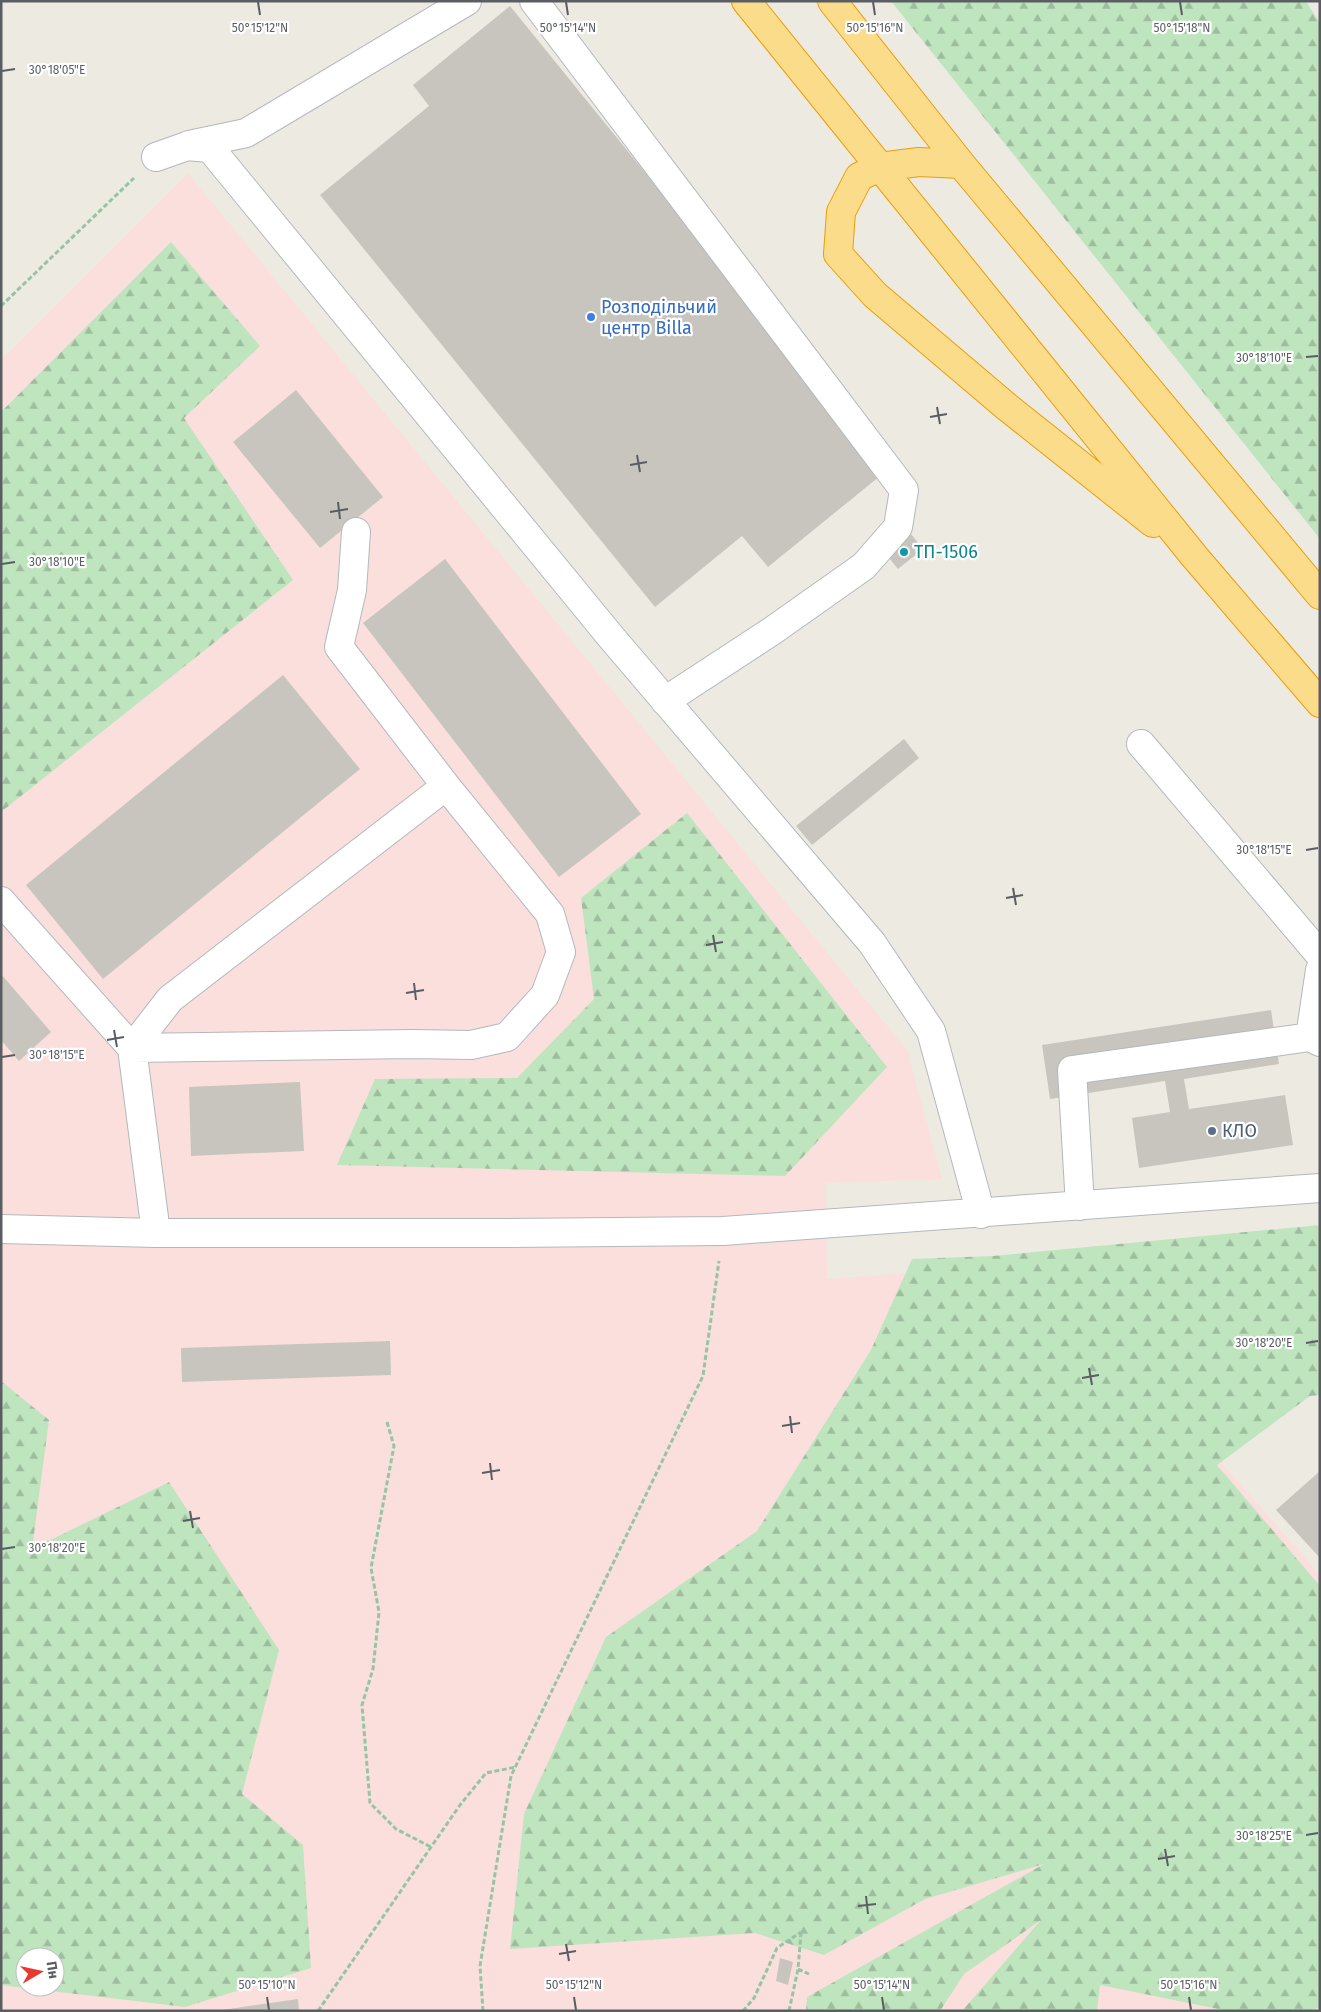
<svg xmlns="http://www.w3.org/2000/svg" width="1321" height="2012" font-family="'Fira Sans',sans-serif">
<style>
.medical{fill:#fadfdd;fill-rule:evenodd}
.forest{fill:url(#forest-firs);fill-rule:evenodd}
.building{fill:#c8c5bf}
.lines{fill:none;stroke-linecap:round;stroke-linejoin:round}
.minor-casing{stroke:#b4b8bc;stroke-width:30}
.highway-casing{stroke:#eb9e03;stroke-width:30}
.path{stroke:#97c5a3;stroke-width:3;stroke-dasharray:5 2.5;stroke-linecap:butt}
.minor{stroke:#fff;stroke-width:28}
.highway{stroke:#fbdc8a;stroke-width:28}
.ticks{fill:none;stroke:#5a5e62;stroke-width:2}
.shop-dot{fill:#3f7fe0;stroke:#fff;stroke-width:2}
.culture-dot{fill:#0f9aa8;stroke:#fff;stroke-width:2}
.service-dot{fill:#5c6f8a;stroke:#fff;stroke-width:2}
.labels{text-anchor:middle;dominant-baseline:central;stroke-width:4.5;stroke-linejoin:round;paint-order:stroke}
.shop-label{font-size:18px;fill:#366cbe;stroke:#fff;text-anchor:start}
.culture-label{font-size:18px;fill:#0d838f;stroke:#fff;text-anchor:start}
.service-label{font-size:18px;fill:#4e5e75;stroke:#fff;text-anchor:start}
.ticks-label{font-size:12px;text-anchor:middle;fill:#5a5e62;stroke:#fff;stroke-width:4.5;stroke-linejoin:round;paint-order:stroke}
</style>
<defs>
<pattern id="forest-firs" width="22" height="20" patternUnits="userSpaceOnUse" patternTransform="scale(1.25)"><rect width="22" height="20" fill="#bfe5be"/><path d="M5 1l3.5 6h-7zM16 11l3.5 6h-7z" fill="#9ebd9e"/></pattern>
</defs>
<rect width="100%" height="100%" fill="#edeae2"/>
<!-- medical -->
<path class="medical" d="M188 173 907 1050 942 1179 826 1183 827 1279 959 1269 1184 1420 1320 1575V2011H1V360ZM25 1957H55V1987H25Z"/>
<!-- forest -->
<path class="forest" d="M891 1H1305L1307 3 1320 23V539Z
M171 242 260 346 184 418 293 580 1 812V412Z
M687 813 887 1067 785 1176 337 1165 375 1079 517 1078 594 999 581 898Z
M1320 1225V1395L1310 1396 1217 1465 1320 1586V2007L1309 2011H1228L1100 1985 1097 2011H962L1041 1920 964 1974 940 2011H806L807 1997 1044 1864 925 1899 824 1955 755 1933 510 1949 524 1814 606 1637 757 1531 871 1350 912 1259 993 1256Z
M1 1381 49 1420 32 1549 169 1482 279 1650 242 1794 303 1845 311 1968 185 2007 1 1985ZM25 1957H55V1987H25Z"/>
<!-- building -->
<path class="building" d="M510 6 862 440 880 476 768 567 742 536 655 607 320 195 429 106 413 85Z
M296 390 383 497 320 548 233 442Z
M911 534 923 549 898 569 886 554Z
M445 559 641 814 559 877 363 623Z
M283 675 360 769 103 979 26 885Z
M904 739 919 758 812 845 796 826Z
M1 974 51 1032 19 1061 1 1040Z
M1271 1010 1279 1064 1184 1079 1189 1109 1285 1095 1293 1145 1139 1168 1132 1118 1170 1112 1165 1081 1050 1099 1042 1045Z
M300 1082 304 1151 191 1156 189 1087Z
M390 1341 391 1375 182 1382 181 1348Z
M1320 1471V1558L1276 1510Z
M780 1958 793 1962 788 1985 776 1981Z
M298 1999 299 2011H222V2010Z"/>
<g class="lines">
<defs>
<path id="minor" d="M534 1 904 490 898 527 864 566 772 631 665 701
M189 145 246 133 467 1
M156 157 187 146 210 148 611 637 872 943 931 1031 981 1214
M1141 744 1320 955
M1 901 132 1048 413 1044 471 1045 507 1037 545 995 561 952 550 914 446 786 339 647 352 590 356 532
M1310 1037 1320 970
M1080 1206 1072 1070 1310 1037 1320 1042
M1 1229 156 1233H497L723 1231 1320 1188
M156 1233 132 1048 170 999 446 786"/>
<path id="highway" d="M746 1 1194 556 1320 703
M832 1 961 164 1320 595
M961 164 919 162 879 167 859 177 841 212 838 254 875 295 1007 407 1153 523"/>
</defs>
<!-- minor casing -->
<use href="#minor" class="minor-casing"/>
<!-- highway casing -->
<use href="#highway" class="highway-casing"/>
<!-- path -->
<path class="path" d="M1 306 134 178
M387 1422 394 1446 371 1568 379 1612 373 1669 362 1705 370 1803 396 1829 431 1847
M798 1969 809 1974
M318 2011 460 1805 486 1773 516 1767
M483 2011 480 1966 511 1776 703 1376 719 1261
M743 2011 754 1998 777 1948 801 1932
M789 2011 798 1969 801 1933"/>
<!-- minor -->
<use href="#minor" class="minor"/>
<!-- highway -->
<use href="#highway" class="highway"/>
</g>
<!-- ticks -->
<path class="ticks" d="M258 2 260 15M566 2 568 15M873 2 875 15M1180 2 1182 15M2 71 15 69M1306 357 1318 356M937 407 940 424M930 417 947 414M637 455 640 472M630 465 647 462M338 502 340 519M330 512 348 509M2 564 15 562M1306 850 1318 848M1013 888 1016 905M1006 898 1023 895M713 935 716 952M706 945 723 942M414 983 416 1000M406 993 424 990M114 1030 117 1047M107 1040 124 1037M2 1057 15 1055M1306 1343 1318 1341M1089 1368 1092 1385M1082 1378 1099 1375M790 1416 792 1433M782 1426 800 1423M490 1463 492 1480M482 1473 500 1470M190 1511 193 1528M183 1521 200 1518M2 1549 15 1547M1306 1835 1318 1833M1165 1849 1168 1866M1158 1859 1175 1856M866 1896 868 1914M858 1906 876 1904M566 1944 569 1961M559 1954 576 1951M267 1997 269 2010M574 1997 576 2010M882 1997 884 2010M1189 1997 1191 2010"/>
<!-- markers -->
<circle class="shop-dot" cx="591" cy="317" r="5"/>
<circle class="culture-dot" cx="904" cy="552" r="5"/>
<circle class="service-dot" cx="1212" cy="1131" r="5"/>
<g class="labels">
<!-- shop labels -->
<g class="shop-label">
<text x="601" y="307">Розподільчий<tspan x="601" dy="21">центр Billa</tspan></text>
</g>
<!-- culture labels -->
<g class="culture-label">
<text x="914" y="552">ТП-1506</text>
</g>
<!-- service labels -->
<g class="service-label">
<text x="1222" y="1131">КЛО</text>
</g>
</g>
<g class="ticks-label">
<text x="260" y="32">50°15'12"N</text>
<text x="568" y="32">50°15'14"N</text>
<text x="875" y="32">50°15'16"N</text>
<text x="1182" y="32">50°15'18"N</text>
<text x="57" y="74">30°18'05"E</text>
<text x="1264" y="362">30°18'10"E</text>
<text x="57" y="566">30°18'10"E</text>
<text x="1264" y="854">30°18'15"E</text>
<text x="57" y="1059">30°18'15"E</text>
<text x="1264" y="1347">30°18'20"E</text>
<text x="57" y="1552">30°18'20"E</text>
<text x="1264" y="1840">30°18'25"E</text>
<text x="267" y="1989">50°15'10"N</text>
<text x="574" y="1989">50°15'12"N</text>
<text x="882" y="1989">50°15'14"N</text>
<text x="1189" y="1989">50°15'16"N</text>
</g>
<!-- border -->
<rect width="1321" height="2012" fill="none" stroke="#5a5e62" stroke-width="5"/>
<!-- north arrow -->
<g transform="translate(40 1972) rotate(81)"><circle r="24" fill="#ffffff" stroke="#bdbfc0"/>
<path d="M0-4L9 19L0 12L-9 19Z" fill="#e7392e"/>
<text y="-8" font-size="14" font-weight="bold" text-anchor="middle" fill="#5a5e62">Пн</text>
</g>
</svg>
